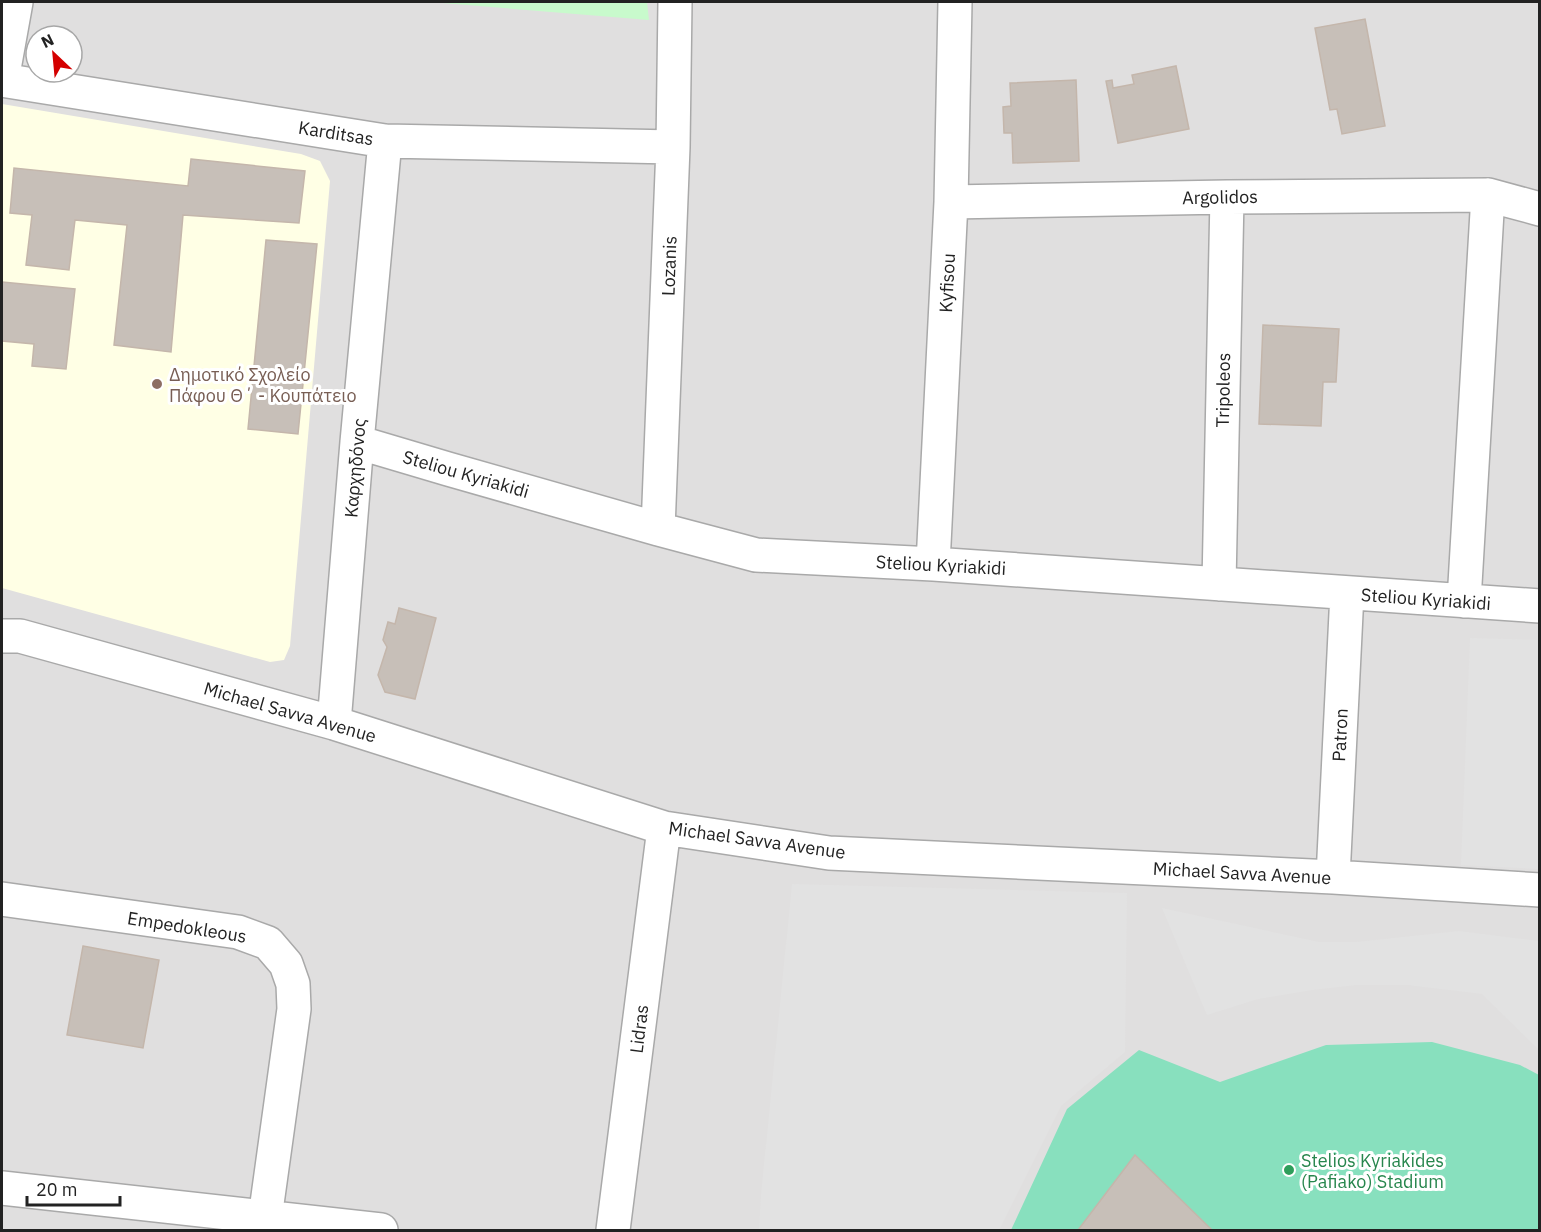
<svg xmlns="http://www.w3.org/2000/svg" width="1541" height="1232" font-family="'IBM Plex Sans',sans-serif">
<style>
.residential{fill:#e0dfdf;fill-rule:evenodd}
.education{fill:#ffffe5}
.park{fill:#c8facc}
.pitch{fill:#88e0be}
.parking{fill:#e2e2e2}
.building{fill:#c7bfb8;stroke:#c4b6ab;stroke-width:1.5}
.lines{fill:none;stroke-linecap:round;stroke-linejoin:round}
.minor-casing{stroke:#a9a9a9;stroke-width:36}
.minor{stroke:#fff;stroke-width:33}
.education-dot{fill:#8d6e63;stroke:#fff;stroke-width:2}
.leisure-dot{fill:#2e9e5b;stroke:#fff;stroke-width:2}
.labels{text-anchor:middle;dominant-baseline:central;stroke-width:6;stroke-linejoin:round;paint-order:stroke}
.street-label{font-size:18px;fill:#222;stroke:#fff}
.education-label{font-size:18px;fill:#785e54;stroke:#fff;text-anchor:start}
.leisure-label{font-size:18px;fill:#27864d;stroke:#fff;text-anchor:start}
</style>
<rect width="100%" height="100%" fill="#f2efe9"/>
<!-- residential -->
<path class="residential" d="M2 2H1539V1230H2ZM36 36H72V72H36Z"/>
<!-- education -->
<path class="education" d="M2 104 301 154 320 161 330 181 290 646 284 660 270 662 2 588Z"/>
<!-- park -->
<path class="park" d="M430 2H647L649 20Z"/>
<!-- pitch -->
<path class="pitch" d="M1432 1042 1520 1065 1539 1075V1230H1011L1067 1109 1139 1050 1220 1082 1326 1045Z"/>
<!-- parking -->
<path class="parking" d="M1470 638 1539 640V869L1461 865Z
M792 884 1127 893 1125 1052 1061 1106 999 1230H759L761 1195Z
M1162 908 1319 942H1356L1459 931 1539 941V1050L1482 994 1408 985H1356L1312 990 1258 999 1207 1015Z"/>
<!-- building -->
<path class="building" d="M1365 19 1385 126 1342 134 1337 109 1330 110 1315 28Z
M1176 66 1189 129 1118 143 1106 81 1112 80 1113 88 1134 84 1132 75Z
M1076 80 1079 161 1013 163 1012 133H1004L1003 107 1011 106 1010 83Z
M191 159 305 171 299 223 183 215 171 352 114 345 127 225 75 220 69 270 26 265 32 215 10 213 14 168 188 186Z
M266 240 317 244 298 434 248 429Z
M2 282 75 289 66 369 32 366 34 344 2 341Z
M1263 325 1339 329 1336 382H1323L1321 426 1259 424Z
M399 608 436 618 415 699 385 692 378 675 387 647 383 640 388 622 395 624Z
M83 946 159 960 143 1048 67 1035Z
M1135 1155 1212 1230H1078Z"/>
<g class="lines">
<defs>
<path id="minor" d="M2 80 385 141 673 147
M2 80 16 2
M1488 195 1540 209
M951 202 1227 197 1488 195 1464 601
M357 442 448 469 658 529 756 555 933 564 1540 606
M658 529 673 147 675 2
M933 564 951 202 955 2
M1219 584 1227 197
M2 636H20L334 723 664 828 829 853 1333 877 1540 890
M334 723 357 442 385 141
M1333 877 1347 593
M2 899 238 932 268 943 286 964 293 984 294 1009 265 1218
M2 1188 381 1230
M613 1230 664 828"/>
</defs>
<!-- minor casing -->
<use href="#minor" class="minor-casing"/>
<!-- minor -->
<use href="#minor" class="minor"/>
</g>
<!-- markers -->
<circle class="education-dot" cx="157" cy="384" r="6"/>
<circle class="leisure-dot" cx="1289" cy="1170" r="6"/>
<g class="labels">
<!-- street labels -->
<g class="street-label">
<text transform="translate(336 133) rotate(9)">Karditsas</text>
<text transform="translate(1220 197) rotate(-1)">Argolidos</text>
<text transform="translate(669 266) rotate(-88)">Lozanis</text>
<text transform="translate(947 283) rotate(-87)">Kyfisou</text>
<text transform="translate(1223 390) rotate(-89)">Tripoleos</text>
<text transform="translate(355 468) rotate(-85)">Καρχηδόνος</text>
<text transform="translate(466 474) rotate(16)">Steliou Kyriakidi</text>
<text transform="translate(941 565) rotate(3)">Steliou Kyriakidi</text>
<text transform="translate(1426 599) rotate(4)">Steliou Kyriakidi</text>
<text transform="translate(290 712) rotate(16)">Michael Savva Avenue</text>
<text transform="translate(1340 735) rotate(-87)">Patron</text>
<text transform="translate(757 840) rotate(8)">Michael Savva Avenue</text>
<text transform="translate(1242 873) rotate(3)">Michael Savva Avenue</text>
<text transform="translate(187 927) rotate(9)">Empedokleous</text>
<text transform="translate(639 1029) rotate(-83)">Lidras</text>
</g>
<!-- education labels -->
<g class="education-label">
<text x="169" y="374">Δημοτικό Σχολείο<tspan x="169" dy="21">Πάφου Θ΄ - Κουπάτειο</tspan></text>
</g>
<!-- leisure labels -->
<g class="leisure-label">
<text x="1301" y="1160">Stelios Kyriakides<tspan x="1301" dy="21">(Pafiako) Stadium</tspan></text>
</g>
</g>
<!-- border -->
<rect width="1541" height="1232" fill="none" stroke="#222222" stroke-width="6"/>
<!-- north arrow -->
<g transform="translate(54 54) rotate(334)"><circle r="28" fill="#ffffff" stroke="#a7a7a7" stroke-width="1.5"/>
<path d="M0-4.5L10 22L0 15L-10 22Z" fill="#d40000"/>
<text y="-9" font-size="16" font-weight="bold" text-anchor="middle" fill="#222222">N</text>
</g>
<!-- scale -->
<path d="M27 1196v9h93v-9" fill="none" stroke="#222222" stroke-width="3"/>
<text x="36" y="1196" font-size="18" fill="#222222" stroke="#ffffff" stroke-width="4.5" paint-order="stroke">20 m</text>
</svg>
